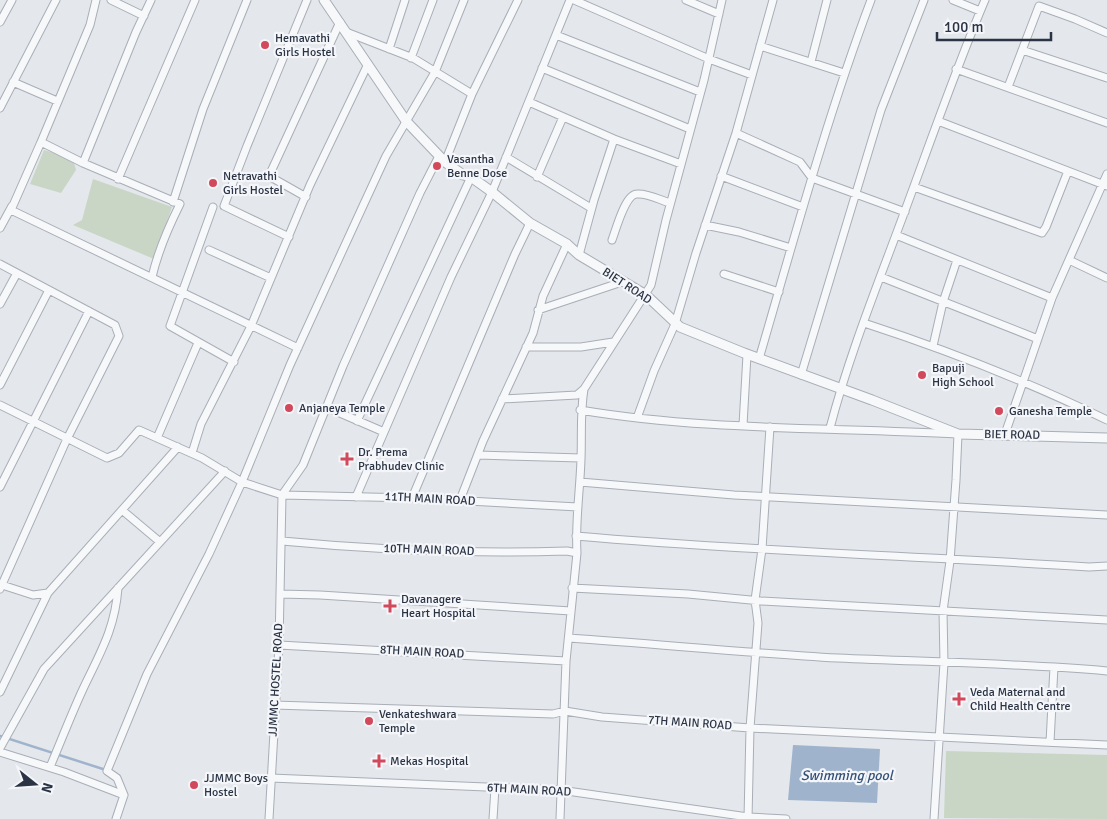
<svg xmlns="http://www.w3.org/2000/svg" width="1107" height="819" font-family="Signika,sans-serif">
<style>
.green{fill:#c9d6c5}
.water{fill:#9fb4cc}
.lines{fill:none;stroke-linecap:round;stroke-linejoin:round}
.stream{stroke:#9fb4cc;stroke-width:2.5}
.minor-casing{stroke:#a9aeb7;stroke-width:9}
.tertiary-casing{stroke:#a9aeb7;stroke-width:11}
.minor{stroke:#f7f8fa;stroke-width:7}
.tertiary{stroke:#f7f8fa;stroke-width:9}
.poi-dot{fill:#d1495b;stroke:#f4f6f9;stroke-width:2}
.labels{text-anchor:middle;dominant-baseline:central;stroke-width:4.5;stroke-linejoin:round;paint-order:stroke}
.poi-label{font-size:12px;fill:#2b3445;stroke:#f4f6f9;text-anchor:start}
.street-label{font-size:12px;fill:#2b3445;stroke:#f4f6f9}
.water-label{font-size:14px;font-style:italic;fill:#34527a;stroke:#f4f6f9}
</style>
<rect width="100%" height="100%" fill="#e4e7ec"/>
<!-- green -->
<path class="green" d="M44 150 73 159 76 170 61 193 30 184Z
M93 179 172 207 154 259 73 225 82 220Z
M946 751 1107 755V819L944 818Z"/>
<!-- water -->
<path class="water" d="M793 745 880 749 877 803 788 800Z"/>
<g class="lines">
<!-- stream -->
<path class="stream" d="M0 736 106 770"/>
<defs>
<path id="minor" d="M96 0 90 25 41 142 83 163 180 204C168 228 158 251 152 277
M111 0 144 16
M464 0 435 72 386 156 362 208 290 365 242 482 282 495 412 498 578 507
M574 0 709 59 752 75
M686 0 719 14
M953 0 980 11
M0 22 12 0
M346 32 413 58 472 94
M556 35 700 92
M760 46 844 73
M389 49 405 0
M1022 50 1107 78
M411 58 433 0
M811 62 827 0
M542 68 690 129
M956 69 1107 123
M13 82 57 101
M1008 87 1039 6 1075 19 1107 33
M529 102 614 139
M0 108 56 0
M938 121 1107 186
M736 133 800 162 812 178 905 212
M41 142 11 210 298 348
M506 157 591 208
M445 162 472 94 518 0
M83 163 136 32 151 0
M721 176 803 207
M537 177 563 117
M118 179 195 0
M914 187 1042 233 1046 227 1068 171
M306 197 269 176 340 22
M173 202 203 109 247 0
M213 207 170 326 234 362
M705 225 739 232 791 248
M0 228 12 206
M896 235 1052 298
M289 237 224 206 247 146 307 0
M612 240C616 230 625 194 637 194 647 193 660 200 670 203
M209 250 271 278
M579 255 594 200 614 139 681 164
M1069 260 1107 278
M0 264 115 325 119 336 66 441 0 589
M724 274 779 292
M881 277 1038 339
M0 304 17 273
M538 310 622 282
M864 323C947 350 1029 382 1107 420
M933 346 943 302 957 260
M526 347H581L613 342
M759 359C794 239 827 117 871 0
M801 375 881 110 924 0
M0 385 49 290
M502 399 577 395 584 389
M0 405 107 458 119 453 139 430 202 458 242 482 209 554 147 674 107 771 117 778 124 795
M326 407 384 432
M580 410C705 431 833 427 958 434L956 480 950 561 943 611 944 663 934 819
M637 418 654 371 675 324 696 253 736 133 773 0
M357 421 471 177
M743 425 747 355
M830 428C848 359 875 291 900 224 928 149 954 73 985 0
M1005 434 1052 298 1107 174
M157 438 198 343
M192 453 201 424 251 326 310 185 368 64
M478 455 581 458
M580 482 734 495 1107 515
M0 487 89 311
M356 497 451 277 492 192 570 0
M412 498 515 254 530 223
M460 500 483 441 533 333 543 296 567 244
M122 510 160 542
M576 536C746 551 918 556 1089 567L1107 566
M282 541C376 550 472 554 567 551L577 553
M2 585 33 595 48 593 178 447
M572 588 688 594 761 601 1107 620
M280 594 320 595 571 611
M569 638C658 644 748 653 838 658 927 662 1017 663 1107 671
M279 645 566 661
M0 692 48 593
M274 705 553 714 565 711 602 717 750 728 1107 745
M1050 742 1054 667
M0 748 44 669 225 471
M0 752 64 772 124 795 116 819
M50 767C61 741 71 715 83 689 100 653 115 629 118 588
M271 778 560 790 748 817 786 819
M269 819 279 645 282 495 303 465 343 366 420 193 439 156
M493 819 495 788
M560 819 566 661 577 553C575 522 580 491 581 459 582 435 580 414 584 389L651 285 666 220 704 80 722 0
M748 819 750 728 758 623 755 600 762 549 770 427"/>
<path id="tertiary" d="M324 0 406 121 445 162 463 175 471 177 492 192 530 223 567 244 579 255 646 295 680 327 744 353 872 400 958 434 1107 438"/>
</defs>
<!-- minor casing -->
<use href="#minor" class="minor-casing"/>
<!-- tertiary casing -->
<use href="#tertiary" class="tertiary-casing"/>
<!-- minor -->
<use href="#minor" class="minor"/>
<!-- tertiary -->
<use href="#tertiary" class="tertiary"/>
</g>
<!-- markers -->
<g class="poi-dot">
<circle cx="265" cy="45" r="5"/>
<circle cx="437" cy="166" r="5"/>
<circle cx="213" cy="183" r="5"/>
<circle cx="922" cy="375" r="5"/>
<circle cx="289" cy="408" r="5"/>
<circle cx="999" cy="411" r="5"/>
<path d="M344.5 451.5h5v5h5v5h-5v5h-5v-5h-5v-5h5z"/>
<path d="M387.5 598.5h5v5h5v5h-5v5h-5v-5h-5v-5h5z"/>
<path d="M956.5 691.5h5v5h5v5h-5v5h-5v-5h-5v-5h5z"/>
<circle cx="369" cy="721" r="5"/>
<path d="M376.5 753.5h5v5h5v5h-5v5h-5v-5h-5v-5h5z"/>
<circle cx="194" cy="785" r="5"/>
</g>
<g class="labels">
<!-- poi labels -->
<g class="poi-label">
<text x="275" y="38">Hemavathi<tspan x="275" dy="14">Girls Hostel</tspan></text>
<text x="447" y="159">Vasantha<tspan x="447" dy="14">Benne Dose</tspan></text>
<text x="223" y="176">Netravathi<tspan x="223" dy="14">Girls Hostel</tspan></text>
<text x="932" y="368">Bapuji<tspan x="932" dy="14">High School</tspan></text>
<text x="299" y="408">Anjaneya Temple</text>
<text x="1009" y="411">Ganesha Temple</text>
<text x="358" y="452">Dr. Prema<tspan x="358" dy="14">Prabhudev Clinic</tspan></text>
<text x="401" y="599">Davanagere<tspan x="401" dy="14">Heart Hospital</tspan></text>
<text x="970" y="692">Veda Maternal and<tspan x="970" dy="14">Child Health Centre</tspan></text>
<text x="379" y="714">Venkateshwara<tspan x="379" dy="14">Temple</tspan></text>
<text x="390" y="761">Mekas Hospital</text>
<text x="204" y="778">JJMMC Boys<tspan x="204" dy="14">Hostel</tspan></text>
</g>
<!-- street labels -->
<g class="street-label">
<text transform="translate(627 286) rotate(33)">BIET ROAD</text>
<text transform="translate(1012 435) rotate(1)">BIET ROAD</text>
<text transform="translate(430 499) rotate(3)">11TH MAIN ROAD</text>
<text transform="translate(429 550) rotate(2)">10TH MAIN ROAD</text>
<text transform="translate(422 652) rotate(3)">8TH MAIN ROAD</text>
<text transform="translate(276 680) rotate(-87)">JJMMC HOSTEL ROAD</text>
<text transform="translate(690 723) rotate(4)">7TH MAIN ROAD</text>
<text transform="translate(529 790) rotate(3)">6TH MAIN ROAD</text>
</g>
<!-- water labels -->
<g class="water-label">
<text x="847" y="775">Swimming pool</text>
</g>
</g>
<!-- north arrow -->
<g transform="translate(35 784) rotate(107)" stroke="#f4f6f9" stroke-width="4" paint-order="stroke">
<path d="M0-4L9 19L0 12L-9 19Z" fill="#2b3445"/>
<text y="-8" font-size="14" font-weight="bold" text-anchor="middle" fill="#2b3445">N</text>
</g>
<!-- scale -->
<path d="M937 32v8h114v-8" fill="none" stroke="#2b3445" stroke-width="2.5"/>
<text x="944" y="32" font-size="15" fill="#2b3445" stroke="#f4f6f9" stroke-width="4" paint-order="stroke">100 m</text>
</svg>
